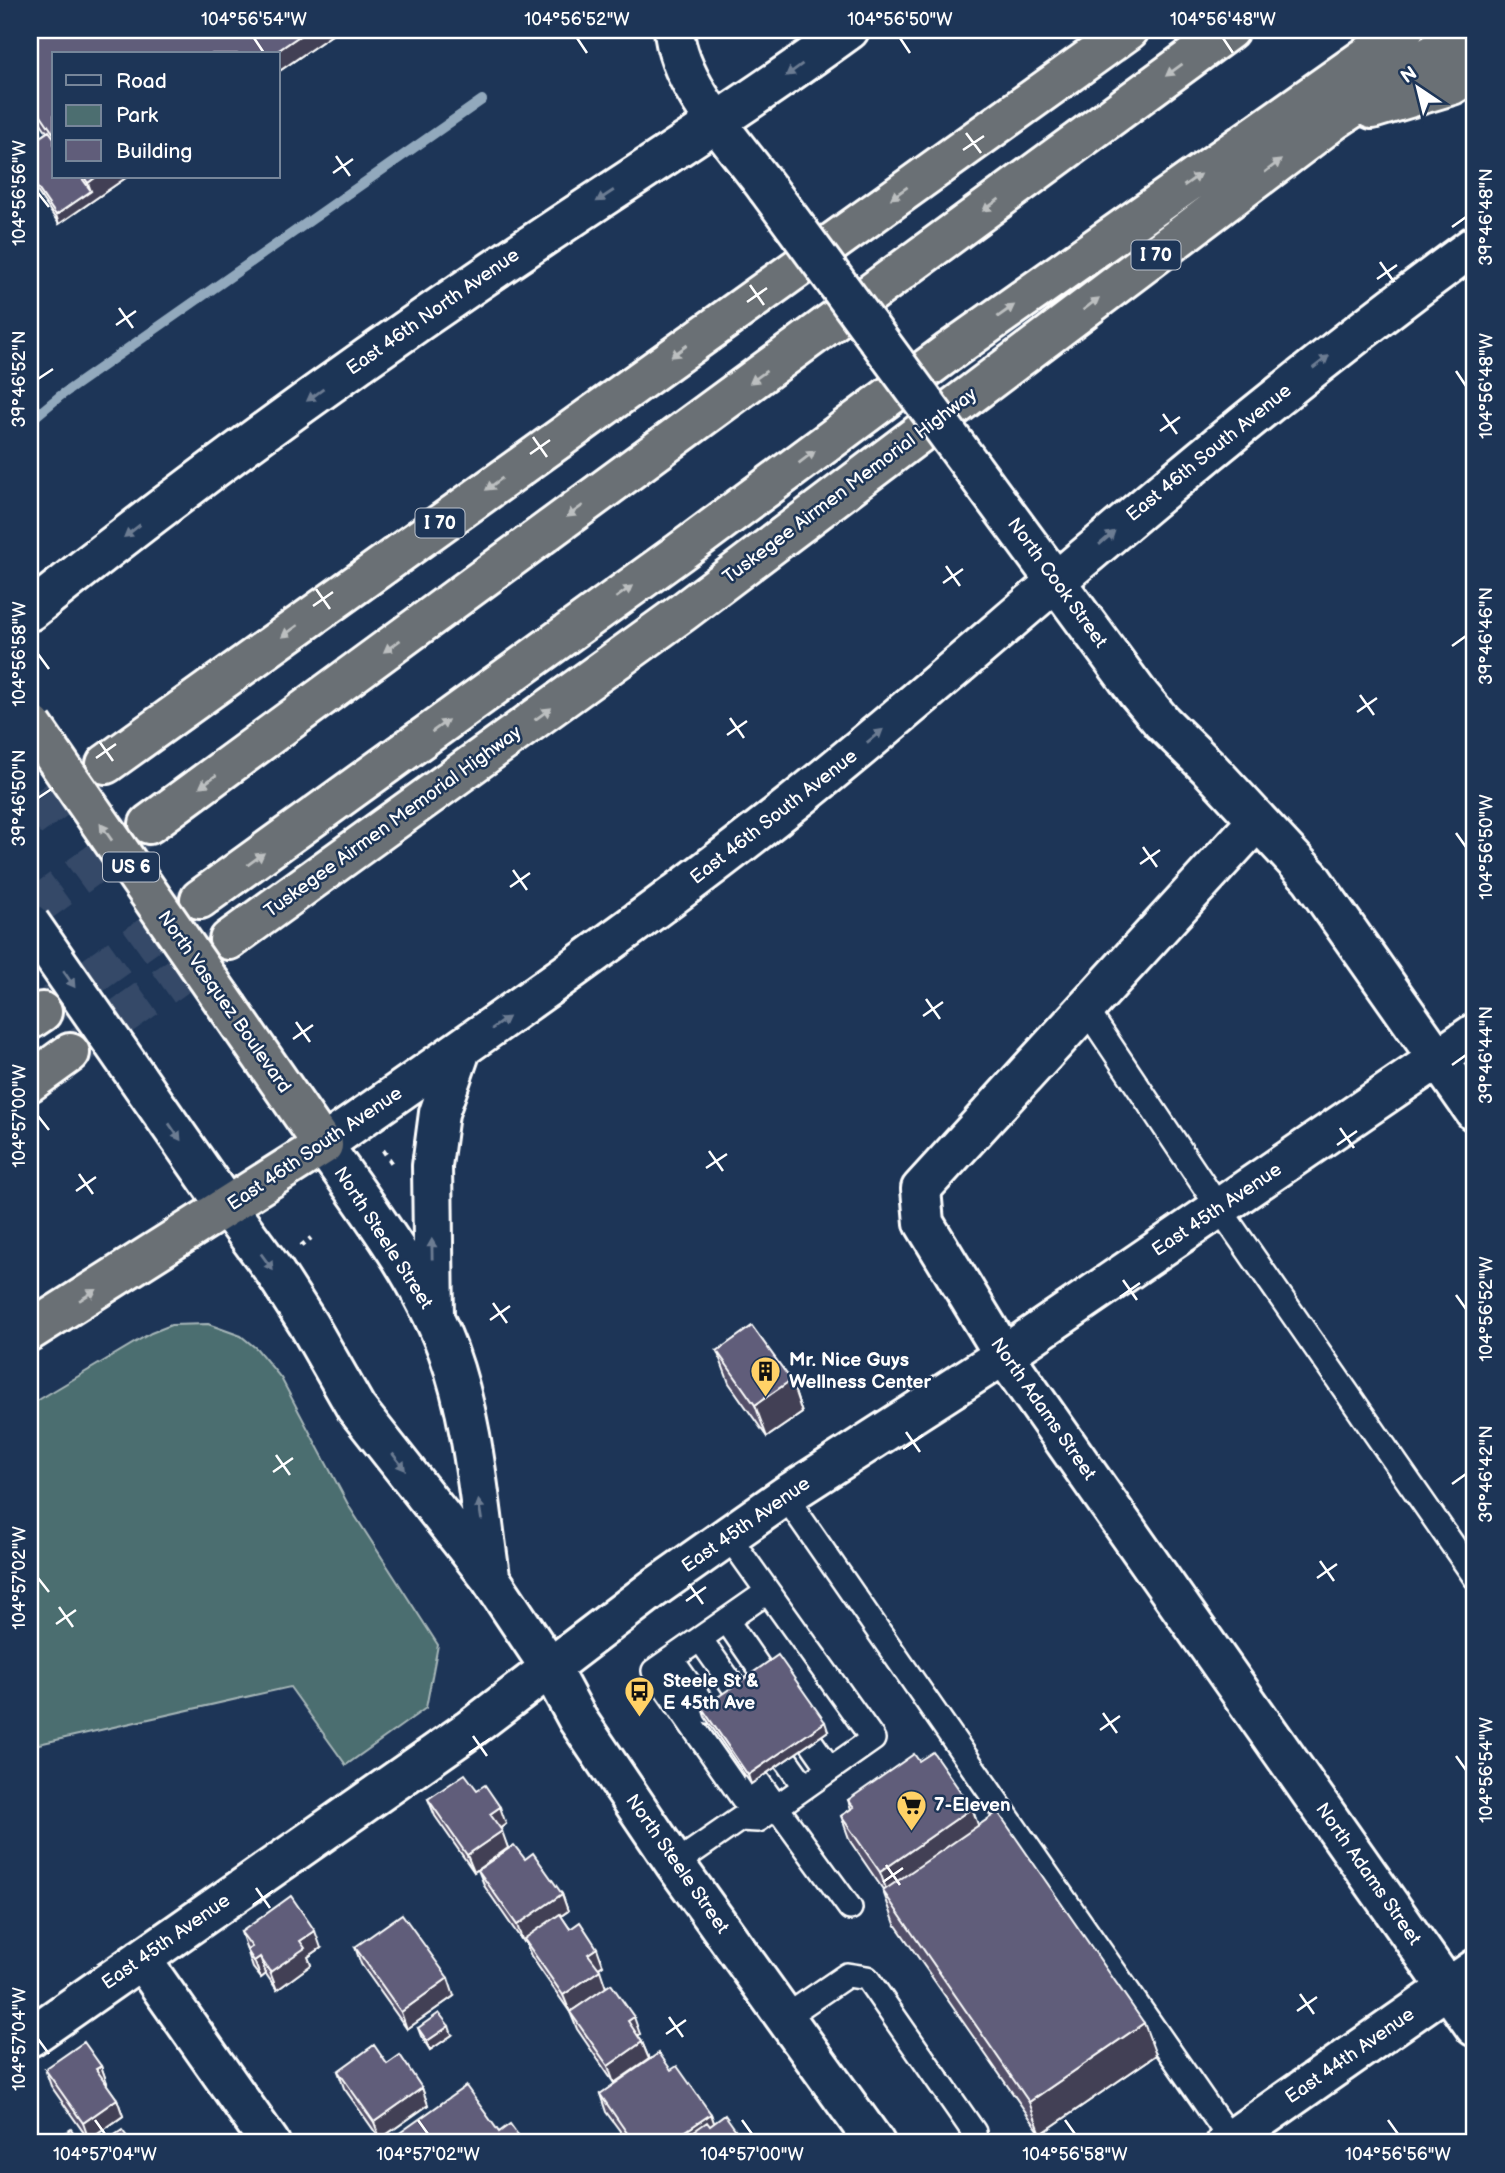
<svg xmlns="http://www.w3.org/2000/svg" width="1505" height="2173" font-family="'Balsamiq Sans',sans-serif">
<style>
.green{fill:#4c6e70;stroke:#a6b6b8;stroke-width:2}
.lines{fill:none;stroke-linecap:round;stroke-linejoin:round}
.stream{stroke:#92a9bd;stroke-width:10}
.motorway-tunnel{stroke:#344968;stroke-width:38;stroke-dasharray:38 19;stroke-linecap:butt}
.service-casing{stroke:#fff;stroke-width:28}
.minor-casing{stroke:#fff;stroke-width:44}
.tertiary-casing{stroke:#fff;stroke-width:44}
.secondary-casing{stroke:#fff;stroke-width:44}
.trunk-casing{stroke:#fff;stroke-width:44}
.motorway-casing{stroke:#fff;stroke-width:44}
.path{stroke:#fff;stroke-width:4.5;stroke-dasharray:5 5;stroke-linecap:butt}
.service{stroke:#1d3557;stroke-width:23}
.minor{stroke:#1d3557;stroke-width:38}
.tertiary{stroke:#1d3557;stroke-width:38}
.secondary{stroke:#1d3557;stroke-width:38}
.trunk{stroke:#6a7074;stroke-width:38}
.motorway{stroke:#6a7074;stroke-width:38}
.minor-bridge-casing{stroke:#fff;stroke-width:44;stroke-linecap:butt}
.secondary-bridge-casing{stroke:#fff;stroke-width:44;stroke-linecap:butt}
.trunk-bridge-casing{stroke:#fff;stroke-width:44;stroke-linecap:butt}
.minor-bridge{stroke:#1d3557;stroke-width:38}
.secondary-bridge{stroke:#1d3557;stroke-width:38}
.trunk-bridge{stroke:#6a7074;stroke-width:38}
.wall{fill:#535069;stroke:#fff;stroke-width:2}
.shaded-wall{fill:#434155;stroke:#fff;stroke-width:2}
.building{fill:#605d7a;stroke:#fff;stroke-width:2}
.oneway{fill:#6c7c92}
.oneway2{fill:#bcbfc0}
.ticks{fill:none;stroke:#fff;stroke-width:2.5}
.labels{text-anchor:middle;dominant-baseline:central;stroke-width:5;stroke-linejoin:round;paint-order:stroke}
.shield{fill:#1d3557;stroke:#bbc2cd;stroke-width:2}
.shield-label{font-size:18px;font-weight:bold;fill:#fff}
.street-label{font-size:19px;fill:#fff;stroke:#1d3557}
.poi-label{font-size:19px;font-weight:bold;fill:#fff;stroke:#1d3557;text-anchor:start}
.neatline{fill:none;stroke:#fff;stroke-width:2.5}
.ticks-label{font-size:18px;text-anchor:middle;fill:#fff}
</style>
<rect width="100%" height="100%" fill="#1d3557"/>
<filter id="ink" filterUnits="userSpaceOnUse"><feTurbulence type="fractalNoise" baseFrequency=".0143" numOctaves="2"/><feDisplacementMap in="SourceGraphic" scale="14" xChannelSelector="R" yChannelSelector="G"/><feConvolveMatrix kernelMatrix="1 2 1 2 8 2 1 2 1" color-interpolation-filters="sRGB"/></filter>
<g filter="url(#ink)">
<!-- green -->
<path class="green" d="M208 1324 241 1336 257 1349 281 1378 350 1508 438 1645 426 1708 346 1765 290 1687 30 1746V1405L151 1333 171 1325Z"/>
<g class="lines">
<!-- stream -->
<path class="stream" d="M30 421 60 396 482 100"/>
<!-- motorway-tunnel -->
<path class="motorway-tunnel" d="M30 819 102 767
M30 911 144 828
M42 1012 200 899
M70 1053 229 940"/>
<defs>
<path id="service" d="M1086 1009 1219 1208 1475 1577
M785 1496 1233 2143
M727 1621 762 1672
M700 1639 736 1690
M671 1659 654 1671 758 1820
M708 1711 671 1659 767 1592
M811 1742 830 1769
M785 1759 805 1787
M756 1779 850 1908
M675 1864 740 1819 758 1820 873 1739 729 1537
M784 2018 847 1975 867 1978 974 2132 975 2143"/>
<path id="minor" d="M674 30C678 85 735 144 767 188
M971 466 1137 692 1162 722 1209 768 1311 878 1475 1112
M1257 821 921 1189 924 1223 1004 1355 1475 2027
M141 1959 270 2143
M30 2037 470 1729 653 1589 785 1496 1004 1355 1475 1033
M1226 2143 1475 1969"/>
<path id="tertiary" d="M323 1145C369 1210 420 1276 448 1351 474 1422 479 1502 490 1576
M227 1207 274 1271 308 1324 356 1408 490 1578 550 1668 578 1720 675 1864 875 2143"/>
<path id="secondary" d="M30 611C177 493 329 382 485 276 606 193 731 116 849 30
M136 1076 227 1207
M323 1145C482 1034 641 924 793 803 902 716 1006 623 1113 533 1230 433 1351 336 1475 245
M434 1318 432 1166 439 1113 461 1050"/>
<path id="trunk" d="M30 1331 323 1145 229 1009"/>
<path id="motorway" d="M1372 109 1452 85 1475 71
M106 764 1129 30
M149 824 1229 30
M200 899 680 552 950 351 1404 30
M229 940 683 612 1333 121 1469 30
M30 1020 42 1012
M30 1082 70 1053"/>
</defs>
<!-- service casing -->
<use href="#service" class="service-casing"/>
<!-- minor casing -->
<use href="#minor" class="minor-casing"/>
<!-- tertiary casing -->
<use href="#tertiary" class="tertiary-casing"/>
<!-- secondary casing -->
<use href="#secondary" class="secondary-casing"/>
<!-- trunk casing -->
<use href="#trunk" class="trunk-casing"/>
<!-- motorway casing -->
<use href="#motorway" class="motorway-casing"/>
<!-- path -->
<path class="path" d="M383 1150 394 1166
M301 1246 311 1238"/>
<!-- service -->
<use href="#service" class="service"/>
<!-- minor -->
<use href="#minor" class="minor"/>
<!-- tertiary -->
<use href="#tertiary" class="tertiary"/>
<!-- secondary -->
<use href="#secondary" class="secondary"/>
<!-- trunk -->
<use href="#trunk" class="trunk"/>
<!-- motorway -->
<use href="#motorway" class="motorway"/>
<defs>
<path id="minor-bridge" d="M767 188 971 466"/>
<path id="secondary-bridge" d="M30 923 136 1076"/>
<path id="trunk-bridge" d="M33 726 229 1009"/>
</defs>
<!-- minor-bridge casing -->
<use href="#minor-bridge" class="minor-bridge-casing"/>
<!-- secondary-bridge casing -->
<use href="#secondary-bridge" class="secondary-bridge-casing"/>
<!-- trunk-bridge casing -->
<use href="#trunk-bridge" class="trunk-bridge-casing"/>
<!-- minor-bridge -->
<use href="#minor-bridge" class="minor-bridge"/>
<!-- secondary-bridge -->
<use href="#secondary-bridge" class="secondary-bridge"/>
<!-- trunk-bridge -->
<use href="#trunk-bridge" class="trunk-bridge"/>
</g>
<!-- wall -->
<path class="wall" d="M30 30H339L278 72 54 54V177H127L59 224 30 181V144L47 132 30 107Z
M717 1351 791 1380 802 1413 767 1437 729 1383Z
M702 1708 828 1731 751 1784 705 1717Z
M919 1761 972 1808 978 1825 1156 2055 1041 2134 895 1924 883 1891H884L850 1841 841 1816 851 1809 848 1800Z
M477 1790 506 1824 500 1829 508 1848 474 1872 435 1816 428 1799Z
M525 1859 562 1894 568 1911 561 1916 570 1929 603 1965 598 1969 606 1987 640 2034 638 2036 642 2042 649 2059 614 2083 577 2029 570 2012 589 1999 570 2012 531 1956 525 1941 523 1942 485 1887 478 1870Z
M241 1932 321 1948 308 1957 311 1965 277 1990 266 1974 261 1978 253 1968Z
M355 1947 454 1996 407 2029 361 1964Z
M418 2028 452 2035 430 2050 421 2036Z
M387 2064 422 2088 428 2105 380 2139 344 2088 338 2071Z
M101 2066 107 2083 106 2084 117 2099 123 2116 89 2140 51 2086 45 2069Z
M671 2070 711 2114 714 2123 745 2143H629L606 2112 600 2094Z"/>
<!-- shaded-wall -->
<path class="shaded-wall" d="M308 30H339L278 72V54H273Z
M96 177H127L59 224 56 215 91 191 88 183Z
M791 1380 802 1413 767 1437 755 1405Z
M825 1722 828 1731 751 1784 748 1775Z
M500 1807 506 1824 496 1831 490 1814Z
M972 1808 981 1833 889 1897 880 1872Z
M502 1831 508 1848 474 1872 467 1855Z
M562 1894 568 1911 523 1942 517 1925Z
M315 1931 321 1948 308 1957 311 1965 277 1990 270 1972 300 1941Z
M597 1948 603 1965 594 1971 588 1954Z
M260 1957 266 1974 261 1978 254 1961Z
M600 1970 606 1988 570 2012 563 1995Z
M448 1978 454 1996 407 2029 401 2012Z
M634 2017 640 2034 634 2038 628 2021Z
M1144 2023 1156 2055 1041 2134 1029 2102Z
M449 2026 452 2035 430 2050 427 2041Z
M642 2042 649 2059 614 2083 608 2066Z
M101 2066 107 2083 103 2087 96 2069Z
M422 2088 428 2105 380 2139 374 2122Z
M117 2099 123 2116 89 2140 83 2123Z
M711 2114 717 2131 699 2143H668Z
M518 2135 521 2143H507Z"/>
<!-- building -->
<path class="building" d="M30 30H308L273 54H54V134L30 99Z
M49 131 54 138V177H81L91 191 56 215 30 177V144Z
M84 177H96L88 183Z
M752 1326 791 1380 755 1405 717 1351Z
M778 1655 825 1722 748 1775 702 1708Z
M933 1752 972 1808 880 1872 841 1816 854 1807 848 1800 914 1754 919 1761Z
M465 1774 477 1790 485 1785 500 1807 490 1814 502 1831 467 1855 428 1799Z
M998 1812 1144 2023 1029 2102 883 1891Z
M514 1845 525 1859 533 1853 562 1894 517 1925 478 1870Z
M291 1896 315 1931 300 1941 305 1948 270 1972 260 1957 254 1961 247 1950 252 1947 241 1932Z
M402 1914 448 1978 401 2012 355 1947Z
M560 1914 570 1929 580 1922 597 1948 588 1954 600 1970 563 1995 524 1939Z
M611 1984 634 2017 628 2021 642 2042 608 2066 570 2012Z
M439 2013 449 2026 427 2041 418 2028Z
M84 2042 101 2066 96 2069 117 2099 83 2123 45 2069Z
M374 2045 387 2064 400 2055 422 2088 374 2122 338 2071Z
M659 2053 671 2070 677 2066 711 2114 668 2143H634L600 2094Z
M466 2086 499 2132 510 2124 518 2135 507 2143H398L394 2137Z
M725 2115 745 2143H677L707 2122 710 2126Z
M30 2126 42 2143H30Z
M71 2129 81 2143H50Z
M122 2130 132 2143H103Z"/>
<!-- one-way arrows -->
<defs><path id="oneway-solid" d="M-6-.8H1V-3.2L6.5 0L1 3.2V.8H-6Z" transform="scale(1.75)"/></defs>
<g class="oneway">
<use href="#oneway-solid" transform="translate(794 70) rotate(144)"/>
<use href="#oneway-solid" transform="translate(605 196) rotate(147)"/>
<use href="#oneway-solid" transform="translate(1321 362) rotate(-38)"/>
<use href="#oneway-solid" transform="translate(315 395) rotate(144)"/>
<use href="#oneway-solid" transform="translate(132 531) rotate(142)"/>
<use href="#oneway-solid" transform="translate(1107 538) rotate(-41)"/>
<use href="#oneway-solid" transform="translate(875 736) rotate(-39)"/>
<use href="#oneway-solid" transform="translate(69 979) rotate(55)"/>
<use href="#oneway-solid" transform="translate(500 1023) rotate(-35)"/>
<use href="#oneway-solid" transform="translate(175 1132) rotate(55)"/>
<use href="#oneway-solid" transform="translate(432 1249) rotate(-91)"/>
<use href="#oneway-solid" transform="translate(267 1262) rotate(54)"/>
<use href="#oneway-solid" transform="translate(399 1462) rotate(52)"/>
<use href="#oneway-solid" transform="translate(480 1510) rotate(-99)"/>
</g>
<g class="oneway2">
<use href="#oneway-solid" transform="translate(1174 70) rotate(144)"/>
<use href="#oneway-solid" transform="translate(1273 166) rotate(-37)"/>
<use href="#oneway-solid" transform="translate(1192 180) rotate(-35)"/>
<use href="#oneway-solid" transform="translate(899 193) rotate(145)"/>
<use href="#oneway-solid" transform="translate(991 205) rotate(144)"/>
<use href="#oneway-solid" transform="translate(1091 304) rotate(-37)"/>
<use href="#oneway-solid" transform="translate(1006 311) rotate(-35)"/>
<use href="#oneway-solid" transform="translate(679 351) rotate(144)"/>
<use href="#oneway-solid" transform="translate(758 377) rotate(144)"/>
<use href="#oneway-solid" transform="translate(807 457) rotate(-37)"/>
<use href="#oneway-solid" transform="translate(494 484) rotate(144)"/>
<use href="#oneway-solid" transform="translate(575 511) rotate(144)"/>
<use href="#oneway-solid" transform="translate(624 592) rotate(-36)"/>
<use href="#oneway-solid" transform="translate(290 631) rotate(144)"/>
<use href="#oneway-solid" transform="translate(392 646) rotate(144)"/>
<use href="#oneway-solid" transform="translate(543 714) rotate(-36)"/>
<use href="#oneway-solid" transform="translate(440 726) rotate(-36)"/>
<use href="#oneway-solid" transform="translate(208 781) rotate(144)"/>
<use href="#oneway-solid" transform="translate(106 832) rotate(-125)"/>
<use href="#oneway-solid" transform="translate(256 859) rotate(-36)"/>
<use href="#oneway-solid" transform="translate(88 1295) rotate(-32)"/>
</g>
</g>
<!-- ticks -->
<path class="ticks" d="M254 38 264 53M577 38 587 53M900 38 910 53M1223 38 1233 53M966 133 981 153M963 150 984 136M336 156 350 176M333 173 353 159M38 193 49 207M1452 227 1466 217M1380 262 1394 282M1377 279 1397 265M750 285 764 305M747 302 767 288M119 308 133 328M116 325 136 311M1456 371 1466 386M38 379 53 369M1163 414 1177 434M1160 431 1180 417M533 437 547 457M530 454 550 440M946 566 960 586M943 583 963 569M316 589 330 609M313 606 333 592M1452 646 1466 636M38 654 49 669M1360 695 1374 715M1357 712 1377 698M730 718 744 738M727 735 747 721M99 741 113 761M96 758 116 744M38 798 53 788M1456 833 1466 847M1143 847 1157 867M1140 864 1160 850M513 870 527 890M510 887 530 873M926 999 940 1019M923 1016 943 1002M296 1022 310 1042M293 1039 313 1025M1452 1065 1466 1055M38 1116 49 1130M1340 1128 1354 1148M1337 1145 1357 1131M709 1151 723 1171M706 1168 727 1154M79 1174 93 1194M76 1191 96 1177M1123 1280 1137 1300M1456 1295 1466 1309M1120 1297 1140 1283M493 1303 507 1323M490 1320 510 1306M906 1432 920 1452M903 1449 923 1435M276 1455 290 1475M273 1472 293 1458M1452 1484 1466 1474M1320 1561 1334 1581M38 1578 49 1592M1317 1578 1337 1564M689 1584 703 1604M686 1601 706 1587M59 1607 73 1627M56 1624 76 1610M1103 1713 1117 1733M1100 1730 1120 1716M473 1736 487 1756M469 1753 490 1739M1456 1756 1466 1770M886 1865 900 1885M883 1882 903 1868M256 1888 270 1908M253 1905 273 1891M1300 1994 1314 2014M1297 2011 1317 1997M669 2017 683 2037M666 2034 686 2020M38 2039 49 2054M95 2120 105 2134M418 2120 428 2134M742 2120 752 2134M1065 2120 1075 2134M1388 2120 1398 2134"/>
<!-- icons -->
<defs>
<symbol id="building-pin" viewBox="-11 -11 22 30"><path d="M0 17L-7.5 6A9.5 9.5 0 1 1 7.5 6Z" fill="#ffd166" stroke="#1d3557"/><path d="M-4-6H4V6H1V3H-1V6H-4ZM-2.5-4.3h1.7v1.8h-1.7ZM.8-4.3h1.7v1.8H.8ZM-2.5-1h1.7V.8h-1.7ZM.8-1h1.7V.8H.8Z" fill="#111"/></symbol>
<symbol id="bus-pin" viewBox="-11 -11 22 30"><path d="M0 17L-7.5 6A9.5 9.5 0 1 1 7.5 6Z" fill="#ffd166" stroke="#1d3557"/><path d="M-5-6H5V4H4V6H2V4H-2V6H-4V4H-5ZM-3.5-4V0h7V-4ZM-3.5 1.2v1.5H-2V1.2ZM2 1.2v1.5H3.5V1.2Z" fill="#111"/></symbol>
<symbol id="supermarket-pin" viewBox="-11 -11 22 30"><path d="M0 17L-7.5 6A9.5 9.5 0 1 1 7.5 6Z" fill="#ffd166" stroke="#1d3557"/><path d="M-6-5.5h2.5l.6 2H6L4.5 2H-2.5L-4.4-4H-6ZM-1.5 3.2a1.3 1.3 0 1 0 .1 0ZM3 3.2a1.3 1.3 0 1 0 .1 0Z" fill="#111"/></symbol>
</defs>
<g fill-rule="evenodd">
<use href="#building-pin" x="748" y="1354" width="35" height="47"/>
<use href="#bus-pin" x="622" y="1674" width="35" height="47"/>
<use href="#supermarket-pin" x="894" y="1788" width="35" height="47"/>
</g>
<g class="labels">
<!-- shield labels -->
<g class="shield">
<rect x="1131.5" y="240.5" width="49" height="29" rx="5"/>
<rect x="415.5" y="508.5" width="49" height="29" rx="5"/>
<rect x="103" y="852.5" width="56" height="29" rx="5"/>
</g>
<g class="shield-label">
<text x="1156" y="255">I 70</text>
<text x="440" y="523">I 70</text>
<text x="131" y="867">US 6</text>
</g>
<!-- street labels -->
<g class="street-label">
<text transform="translate(433 312) rotate(-35)">East 46th North Avenue</text>
<text transform="translate(1209 453) rotate(-39)">East 46th South Avenue</text>
<text transform="translate(850 486) rotate(-37)">Tuskegee Airmen Memorial Highway</text>
<text transform="translate(1057 583) rotate(54)">North Cook Street</text>
<text transform="translate(774 817) rotate(-38)">East 46th South Avenue</text>
<text transform="translate(393 822) rotate(-36)">Tuskegee Airmen Memorial Highway</text>
<text transform="translate(224 1002) rotate(55)">North Vasquez Boulevard</text>
<text transform="translate(315 1149) rotate(-34)">East 46th South Avenue</text>
<text transform="translate(1217 1210) rotate(-34)">East 45th Avenue</text>
<text transform="translate(383 1238) rotate(57)">North Steele Street</text>
<text transform="translate(1043 1409) rotate(55)">North Adams Street</text>
<text transform="translate(746 1525) rotate(-35)">East 45th Avenue</text>
<text transform="translate(677 1864) rotate(55)">North Steele Street</text>
<text transform="translate(1368 1874) rotate(55)">North Adams Street</text>
<text transform="translate(166 1942) rotate(-35)">East 45th Avenue</text>
<text transform="translate(1350 2056) rotate(-35)">East 44th Avenue</text>
</g>
<!-- poi labels -->
<g class="poi-label">
<text x="789" y="1360">Mr. Nice Guys<tspan x="789" dy="22">Wellness Center</tspan></text>
<text x="663" y="1681">Steele St &amp;<tspan x="663" dy="22">E 45th Ave</tspan></text>
<text x="934" y="1805">7-Eleven</text>
</g>
</g>
<!-- margin -->
<rect width="1505" height="2173" fill="none" stroke="#1d3557" stroke-width="77"/>
<!-- legend -->
<rect x="52" y="52" width="228" height="126" fill="#1d3557" stroke="#77869a" stroke-width="2"/>
<rect x="66" y="75" width="35" height="10" fill="#1d3557" stroke="#77869a" stroke-width="2"/>
<text x="116" y="88" font-size="21" fill="#ffffff">Road</text>
<rect x="66" y="105" width="35" height="21" fill="#4c6e70" stroke="#77869a" stroke-width="2"/>
<text x="116" y="122" font-size="21" fill="#ffffff">Park</text>
<rect x="66" y="140" width="35" height="21" fill="#605d7a" stroke="#77869a" stroke-width="2"/>
<text x="116" y="158" font-size="21" fill="#ffffff">Building</text>
<!-- north arrow -->
<g transform="translate(1418 88) rotate(325)" stroke="#1d3557" stroke-width="5" paint-order="stroke">
<path d="M0-5L12 26L0 18L-12 26Z" fill="#ffffff"/>
<text y="-10" font-size="19" font-weight="bold" text-anchor="middle" fill="#ffffff">N</text>
</g>
<rect x="38" y="38" width="1428" height="2096" class="neatline"/>
<g class="ticks-label">
<text x="254" y="25">104°56'54"W</text>
<text x="577" y="25">104°56'52"W</text>
<text x="900" y="25">104°56'50"W</text>
<text x="1223" y="25">104°56'48"W</text>
<text transform="translate(19 193) rotate(-90)" y="6">104°56'56"W</text>
<text transform="translate(1486 217) rotate(-90)" y="6">39°46'48"N</text>
<text transform="translate(19 379) rotate(-90)" y="6">39°46'52"N</text>
<text transform="translate(1486 386) rotate(-90)" y="6">104°56'48"W</text>
<text transform="translate(1486 636) rotate(-90)" y="6">39°46'46"N</text>
<text transform="translate(19 654) rotate(-90)" y="6">104°56'58"W</text>
<text transform="translate(19 798) rotate(-90)" y="6">39°46'50"N</text>
<text transform="translate(1486 847) rotate(-90)" y="6">104°56'50"W</text>
<text transform="translate(1486 1055) rotate(-90)" y="6">39°46'44"N</text>
<text transform="translate(19 1116) rotate(-90)" y="6">104°57'00"W</text>
<text transform="translate(1486 1309) rotate(-90)" y="6">104°56'52"W</text>
<text transform="translate(1486 1474) rotate(-90)" y="6">39°46'42"N</text>
<text transform="translate(19 1578) rotate(-90)" y="6">104°57'02"W</text>
<text transform="translate(1486 1770) rotate(-90)" y="6">104°56'54"W</text>
<text transform="translate(19 2039) rotate(-90)" y="6">104°57'04"W</text>
<text x="105" y="2160">104°57'04"W</text>
<text x="428" y="2160">104°57'02"W</text>
<text x="752" y="2160">104°57'00"W</text>
<text x="1075" y="2160">104°56'58"W</text>
<text x="1398" y="2160">104°56'56"W</text>
</g>
</svg>
